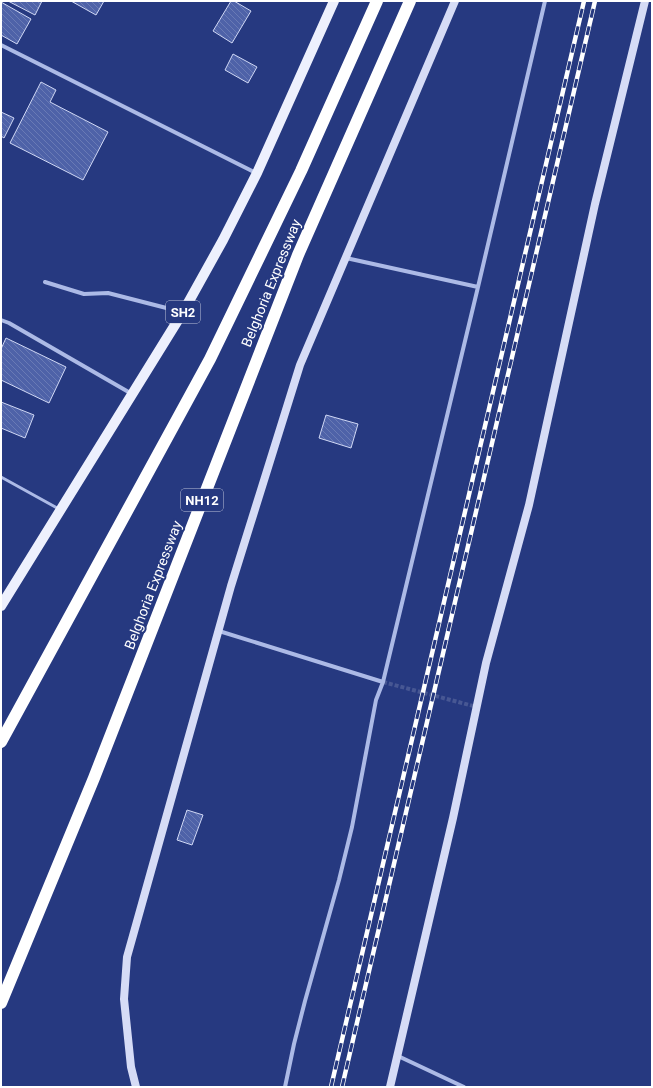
<svg xmlns="http://www.w3.org/2000/svg" width="653" height="1088" font-family="Roboto,sans-serif">
<style>
.building{fill:url(#building-back-hatch);stroke:#d0d8f5}
.lines{fill:none;stroke-linecap:round;stroke-linejoin:round}
.street-tunnel{stroke:#475793;stroke-width:4;stroke-dasharray:4 2;stroke-linecap:butt}
.lane{stroke:#acbae6;stroke-width:3}
.street{stroke:#acbae6;stroke-width:4}
.secondary{stroke:#d6dcf6;stroke-width:8}
.primary{stroke:#edf0fd;stroke-width:10}
.highway{stroke:#fff;stroke-width:12}
.rail-casing{stroke:#fff;stroke-width:4.5}
.rail{stroke:#263980;stroke-width:3;stroke-dasharray:9;stroke-linecap:butt}
.labels{text-anchor:middle;dominant-baseline:central;stroke-width:4;stroke-linejoin:round;paint-order:stroke}
.shield{fill:#263980;stroke:#bec4d9;stroke-width:1}
.shield-label{font-size:13px;font-weight:bold;fill:#fff}
.street-label{font-size:14px;fill:#fff;stroke:#263980}
</style>
<defs>
<pattern id="building-back-hatch" width="6" height="6" patternUnits="userSpaceOnUse"><rect width="6" height="6" fill="#4e62a8"/><path d="M-1 5l2 2M0 0l6 6M5-1l2 2" fill="none" stroke="#697ab5"/></pattern>
</defs>
<rect width="100%" height="100%" fill="#263980"/>
<!-- building -->
<path class="building" d="M8 1H42L35 15Z
M71 1H104L96 15Z
M231 1H234L251 11 232 43 213 31Z
M1 2 31 19 17 44 1 35Z
M233 54 257 67 248 83 225 70Z
M41 82 56 90 50 102 108 132 83 180 10 143Z
M1 112 14 118 4 138 1 136Z
M6 338 66 367 49 403 1 380V349Z
M1 402 34 415 25 438 1 428Z
M326 415 358 424 351 448 319 438Z
M187 810 203 815 192 845 177 840Z"/>
<g class="lines">
<!-- street-tunnel -->
<path class="street-tunnel" d="M383 682 477 707"/>
<!-- lane -->
<path class="lane" d="M1 477 59 509"/>
<!-- street -->
<path class="street" d="M1 45 256 173
M346 258 478 287
M45 282 84 294 108 293 182 312
M1 320 9 323 132 394
M219 631 383 682
M398 1056 464 1087
M285 1087 294 1044 305 1001 339 880 352 827 376 700 383 682 478 287 545 1"/>
<!-- secondary -->
<path class="secondary" d="M136 1087 131 1067 124 999 127 957 231 586 300 365 455 1
M390 1087 453 818 486 663 529 505 595 204 645 1"/>
<!-- primary -->
<path class="primary" d="M1 606 183 312 223 240 257 173 334 1"/>
<!-- highway -->
<path class="highway" d="M1 742 210 359 301 171 377 1
M1 1003 94 778 298 255 410 1"/>
<defs>
<path id="rail" d="M331 1087 584 1
M342 1087 595 1"/>
</defs>
<!-- rail casing -->
<use href="#rail" class="rail-casing"/>
<!-- rail -->
<use href="#rail" class="rail"/>
</g>
<g class="labels">
<!-- shield labels -->
<g class="shield">
<rect x="166" y="301" width="34" height="22" rx="3"/>
<rect x="181" y="489" width="42" height="22" rx="3"/>
</g>
<g class="shield-label">
<text x="183" y="312">SH2</text>
<text x="202" y="500">NH12</text>
</g>
<!-- street labels -->
<g class="street-label">
<text transform="translate(271 283) rotate(-68)">Belghoria Expressway</text>
<text transform="translate(153 585) rotate(-69)">Belghoria Expressway</text>
</g>
</g>
<!-- border -->
<rect width="653" height="1088" fill="none" stroke="#ffffff" stroke-width="4"/>
</svg>
